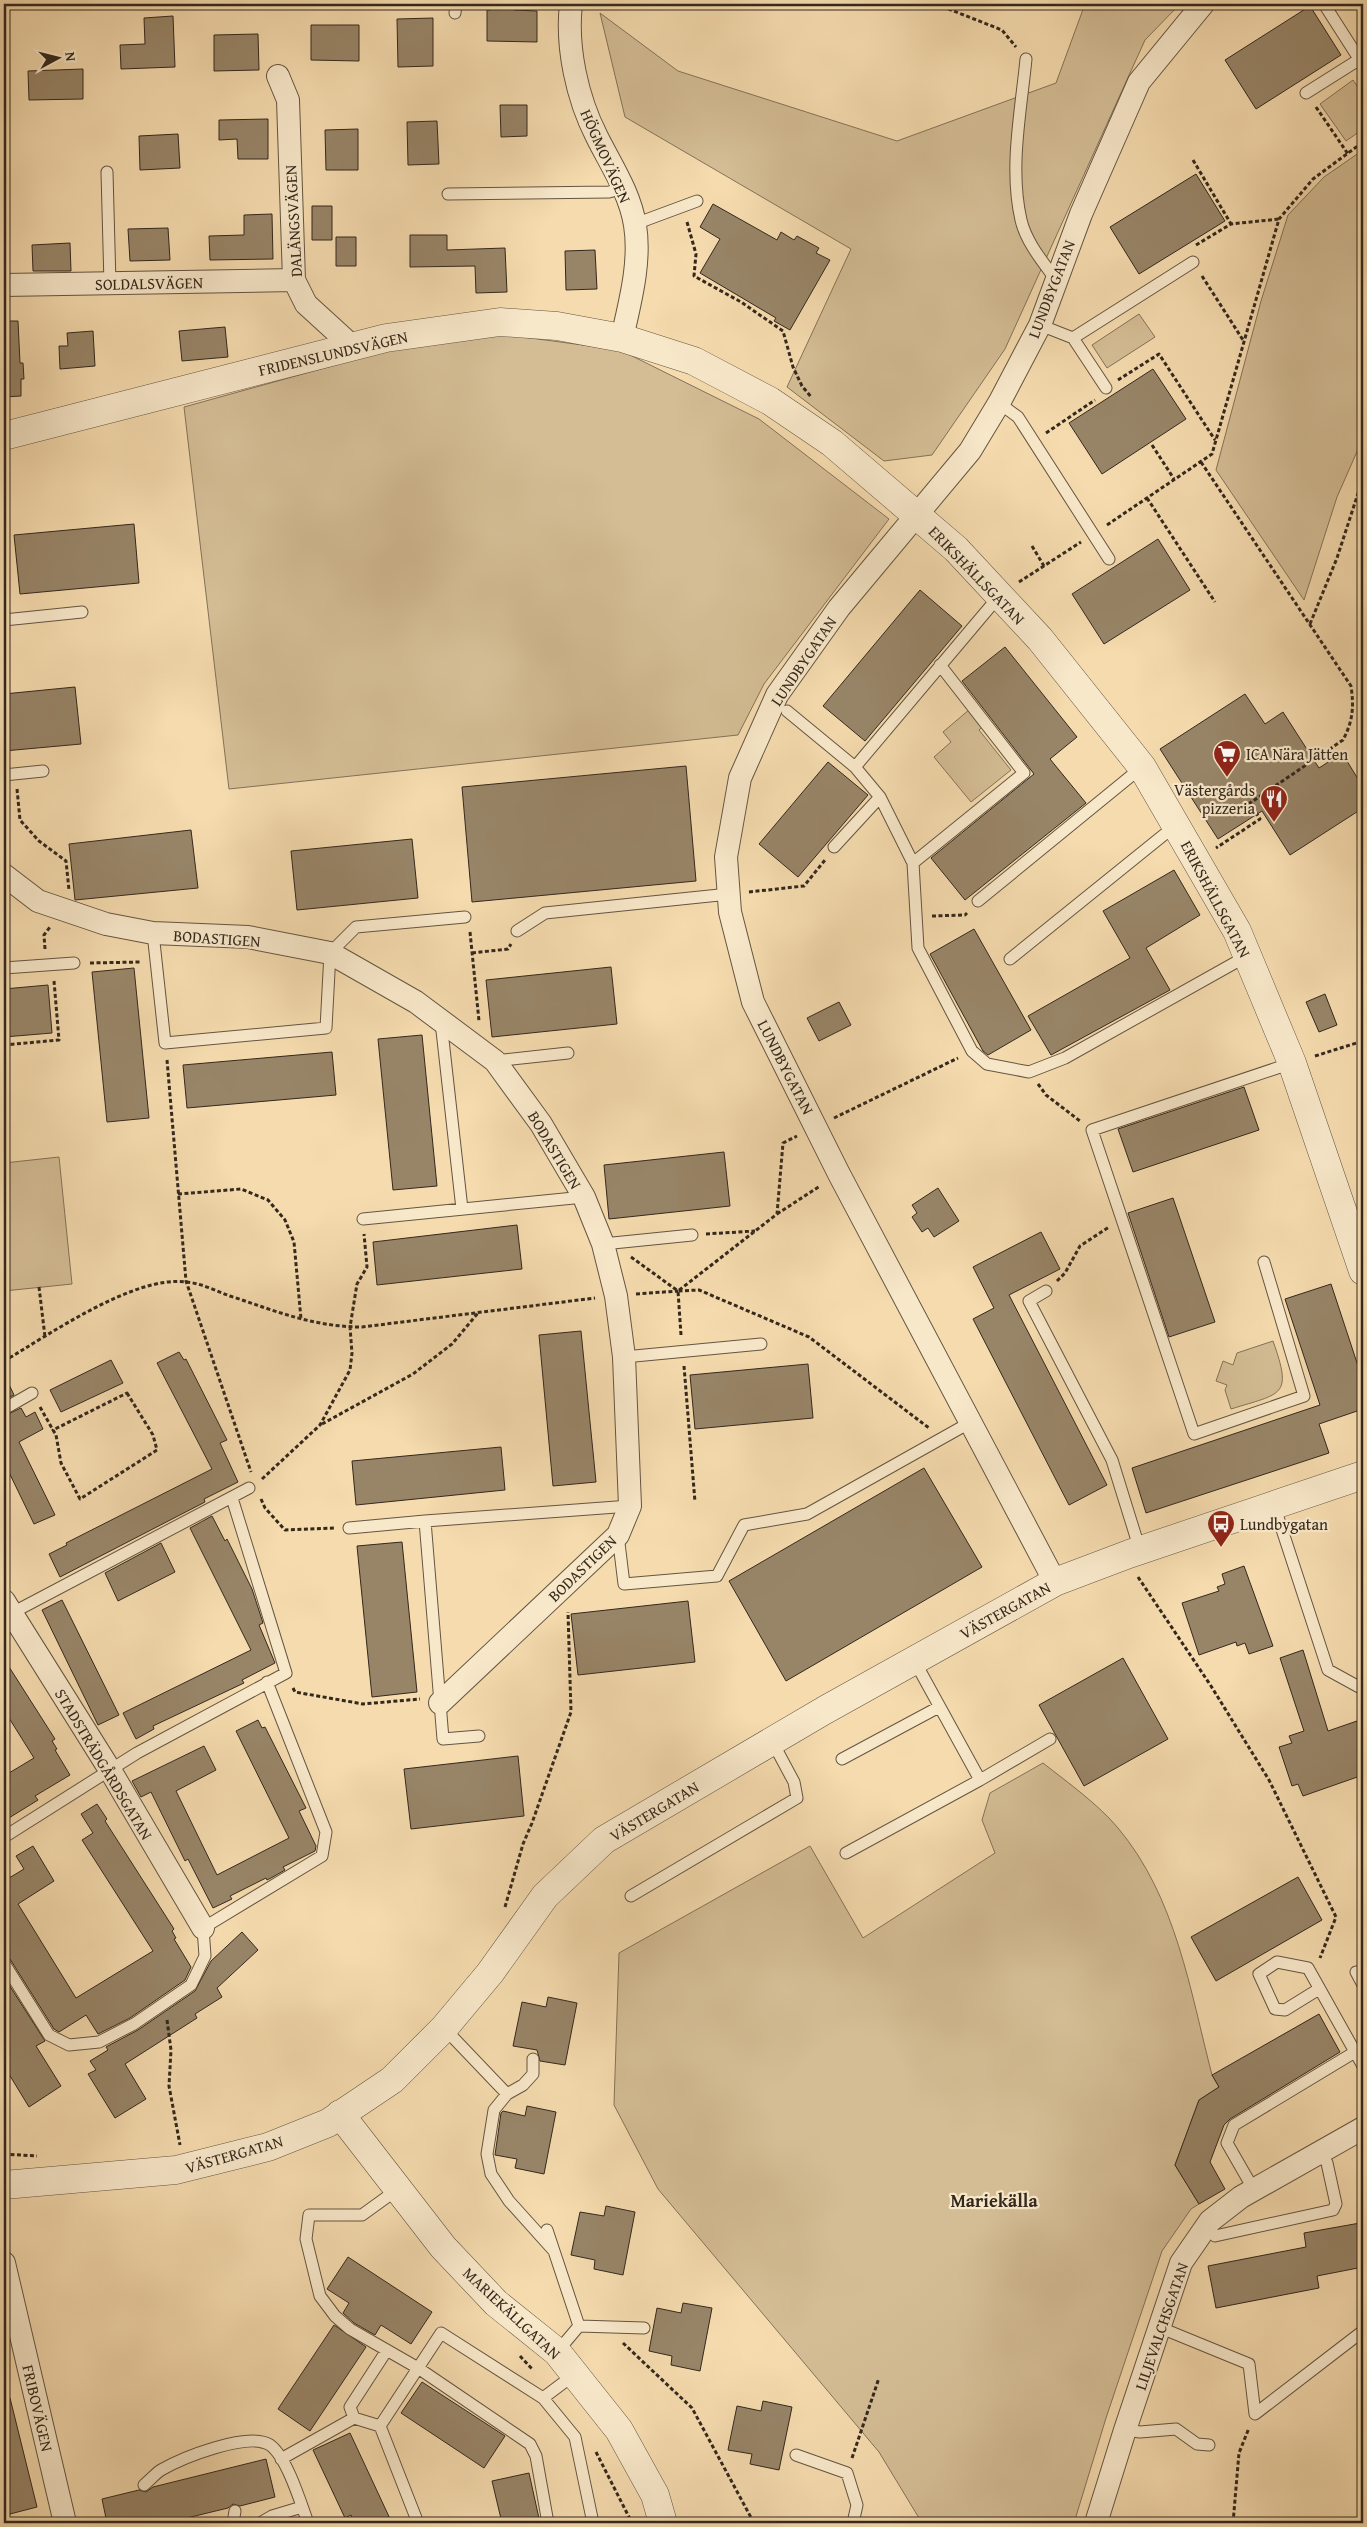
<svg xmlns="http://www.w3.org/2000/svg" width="1367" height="2527" font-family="'Gentium Book Plus',serif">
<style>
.green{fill:#d4bd95;stroke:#847259}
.building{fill:#988568;stroke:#34281d}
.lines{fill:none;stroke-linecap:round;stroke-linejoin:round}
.service-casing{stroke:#645541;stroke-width:13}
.minor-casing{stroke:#645541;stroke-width:24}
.tertiary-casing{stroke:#645541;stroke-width:29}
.path{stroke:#34281d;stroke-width:3;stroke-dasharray:4 2.5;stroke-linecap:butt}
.service{stroke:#f8e8ca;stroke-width:11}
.minor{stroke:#f8e8ca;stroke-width:22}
.tertiary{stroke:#f8e8ca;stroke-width:28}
.labels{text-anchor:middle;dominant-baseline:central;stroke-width:4.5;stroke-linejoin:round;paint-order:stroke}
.street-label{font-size:16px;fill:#34281d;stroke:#f8e8ca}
.poi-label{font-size:16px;fill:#34281d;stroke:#f8e8ca;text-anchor:start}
.neighbourhood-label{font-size:18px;font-weight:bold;fill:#34281d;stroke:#f8e8ca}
</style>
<rect width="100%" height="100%" fill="#f5dbae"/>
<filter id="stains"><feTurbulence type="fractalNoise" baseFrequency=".004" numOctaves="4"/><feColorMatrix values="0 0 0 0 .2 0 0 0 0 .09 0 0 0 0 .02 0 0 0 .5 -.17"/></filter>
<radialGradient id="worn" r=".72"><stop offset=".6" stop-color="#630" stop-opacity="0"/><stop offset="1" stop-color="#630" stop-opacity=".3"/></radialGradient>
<!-- green -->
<path class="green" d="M1085 4H1180L1145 40 1005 349 932 455 884 461 787 387 851 249 625 117 600 13 678 71 897 141 1056 83Z
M1353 80 1363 95V129L1346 141 1320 104Z
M1363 150V438L1337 497 1304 600 1216 470 1261 301 1288 215 1324 177Z
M1139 314 1155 337 1107 368 1092 345Z
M500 334 620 350 759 419 889 519 764 684 738 735 229 789 184 407 393 349Z
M970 709 984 725 979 730 1011 770 971 802 934 757 951 742 943 732Z
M59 1157 72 1284 4 1291V1163Z
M1273 1341C1293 1397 1282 1393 1231 1409L1225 1390 1227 1385 1216 1381 1223 1361 1233 1365 1237 1353Z
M1043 1763C1067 1782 1098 1804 1118 1828 1176 1897 1190 1990 1212 2075L1219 2087 1199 2100 1175 2165 1199 2204 1191 2209 1162 2251 1106 2418 1074 2523H922L879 2452 658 2189 614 2105 619 1953 810 1846 863 1938 995 1853 982 1820 990 1793Z"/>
<!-- building -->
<path class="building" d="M490 4H514V10L537 11V42L487 41V10H490Z
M1310 6 1341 55 1256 109 1225 60Z
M173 16 175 67 121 69 120 45 145 44 144 18Z
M433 18V66L398 67 397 19Z
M311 25H359V61L311 60Z
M258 34 259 70 214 71V35Z
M83 69V99L29 100 28 71Z
M500 105H527V136L501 137Z
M268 119V159H238L237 139 219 140V120Z
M437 121 439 164 408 165 407 122Z
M358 129V170H326L325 130Z
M178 134 180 168 140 170 139 136Z
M1196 174 1225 221 1139 274 1110 227Z
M713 204 777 240 781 232 794 240 797 236 819 248 816 253 830 260 790 330 774 321 776 318 700 273 720 239 700 227Z
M312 206H332V240H312Z
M272 214 273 259 210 260 209 236 244 235V215Z
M168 228 170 260 130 261 128 229Z
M410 235H447V250L505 248 507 292 476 293 475 266 410 267Z
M336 237H356V266H336Z
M70 243 71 271H33L32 245Z
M595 250 597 289 566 290 565 251Z
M4 321H18L20 363H23L24 379H21V396L4 397Z
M225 327 228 357 182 361 179 331Z
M93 331 95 366 60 369 59 346H68L67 333Z
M1153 369 1186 419 1102 474 1069 423Z
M134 524 139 583 20 594 14 535Z
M1158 539 1190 590 1104 644 1072 594Z
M920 590 962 626 865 741 823 706Z
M1005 647 1077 737 1050 759 1086 803 965 900 931 858 1034 774 962 681Z
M75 687 81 744 4 751V694Z
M1245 694 1265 724 1283 712 1319 768 1342 753 1363 787V808L1290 855 1262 811 1218 839 1160 749Z
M828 762 868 795 798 877 759 844Z
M686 766 696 881 472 902 462 787Z
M191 830 198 888 75 900 69 844Z
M412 839 418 898 297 910 291 851Z
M1174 870 1200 915 1146 948 1170 990 1051 1055 1028 1016 1130 958 1103 911Z
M974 929 1031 1030 988 1055 983 1051 930 954Z
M611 967 617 1024 492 1037 486 980Z
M134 968 149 1118 107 1122 92 972Z
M48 985 52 1033 4 1037V989Z
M1325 994 1337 1025 1319 1032 1306 1002Z
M839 1002 851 1025 819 1041 807 1018Z
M422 1035 437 1186 393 1190 378 1039Z
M332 1052 336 1095 187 1108 183 1065Z
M1244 1087 1259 1130 1133 1172 1118 1129Z
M724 1152 730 1206 609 1219 604 1165Z
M938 1188 959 1221 934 1237 928 1228 922 1232 912 1217 917 1213 912 1205Z
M1173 1198 1215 1322 1169 1337 1128 1213Z
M517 1225 522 1269 377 1285 373 1242Z
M1041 1232 1060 1269 1009 1295 1107 1485 1069 1505 973 1319 994 1308 973 1267Z
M1331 1284 1363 1381V1409L1319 1424 1329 1453 1146 1513 1132 1468 1320 1405 1285 1299Z
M581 1331 596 1482 553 1486 539 1335Z
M179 1352 184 1360 186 1359 227 1440 220 1443 238 1482 204 1499 205 1502 60 1577 49 1554 67 1545 66 1543 212 1469 157 1363Z
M111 1360 123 1383 61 1412 50 1390Z
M808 1364 813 1418 695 1429 690 1375Z
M4 1374 14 1395 4 1400Z
M21 1408 26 1417 35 1412 43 1429 19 1442 55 1515 34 1524 4 1462V1416Z
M501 1447 505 1490 356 1505 352 1461Z
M924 1468 982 1567 786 1681 729 1581Z
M212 1516 225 1541 227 1539 252 1589 263 1623 259 1625 275 1663 242 1680 244 1683 153 1726 154 1729 136 1739 123 1713 251 1650 190 1528Z
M402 1542 417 1692 372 1697 357 1546Z
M161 1543 175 1572 118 1601 105 1573Z
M1244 1566 1273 1646 1249 1654 1245 1643 1237 1646 1236 1642 1199 1655 1182 1603 1219 1591 1217 1587 1225 1584 1222 1574Z
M62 1600 119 1715 98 1725 42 1610Z
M688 1601 695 1662 578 1675 571 1614Z
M1303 1650 1328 1731 1357 1721 1363 1739V1775L1303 1796 1298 1784 1292 1786 1279 1747 1292 1743 1289 1736 1304 1731 1280 1658Z
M1123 1658 1168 1739 1084 1786 1039 1705Z
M4 1659 55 1739 52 1741 57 1749 55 1750 70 1775 35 1796 38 1800 4 1821V1776L34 1758 4 1710Z
M258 1720 262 1728 265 1727 306 1808 299 1811 316 1846 315 1851 283 1867 285 1870 271 1878 267 1880 266 1878 230 1896 232 1899 213 1908 188 1859 185 1861 151 1792 141 1797 132 1781 204 1746 216 1770 176 1791 217 1875 289 1838 236 1731Z
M518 1756 524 1816 411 1829 404 1769Z
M97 1804 107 1819 105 1821 174 1929 172 1931 176 1938 174 1939 191 1967 185 1980 130 2018 98 2034 86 2015 59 2032 54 2029 10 1959 4 1956V1881L24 1869 16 1856 33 1846 54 1881 18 1904 76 1998 153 1951 82 1840 93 1833 81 1814Z
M1298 1877 1322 1920 1216 1981 1191 1937Z
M242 1932 258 1950 217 1988 222 1997 195 2014 197 2018 125 2064 146 2099 115 2118 88 2074 96 2070 90 2061 108 2050 106 2047 138 2030 195 1991 211 1961Z
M4 1977 45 2041 36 2046 61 2086 29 2107 4 2066Z
M548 1997 577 2003 565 2065 540 2061 537 2050 513 2046 522 2002 546 2007Z
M1319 2014 1340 2052 1230 2119 1224 2125 1210 2162 1225 2189 1199 2204 1175 2165 1199 2100 1219 2087 1212 2075Z
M527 2106 556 2112 544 2174 515 2168 517 2159 495 2155 501 2113 503 2111 525 2116Z
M606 2206 635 2212 623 2275 594 2269 595 2260 571 2255 580 2212 604 2216Z
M1360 2223 1363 2242V2267L1317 2276 1319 2288 1216 2308 1208 2266 1306 2247 1304 2233Z
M348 2257 432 2312 411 2344 381 2325 375 2335 354 2323 343 2313 349 2303 327 2289Z
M683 2303 712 2308 700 2371 671 2365 672 2356 649 2351 657 2308 681 2313Z
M334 2325 366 2347 310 2431 278 2409Z
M422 2382 505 2436 484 2468 401 2413Z
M10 2398 37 2507 10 2514 4 2489V2399Z
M763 2401 792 2407 779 2470 750 2464 752 2454 728 2450 737 2406 761 2411Z
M350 2433 392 2523H354L351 2515 345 2518 313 2450Z
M266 2459 275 2497 240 2506 233 2504 228 2508 166 2523H107L102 2499 139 2490 146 2492 153 2487Z
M529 2473 540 2523H502L492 2481Z"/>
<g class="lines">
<defs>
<path id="service" d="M1324 4 1363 65
M455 13 456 4
M1026 59C1021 111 1009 168 1021 220 1026 242 1043 262 1056 280
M1306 93 1360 59
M107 172 110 284
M448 194 609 192 624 188
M635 224 697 201
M1040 325 1073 338 1193 262
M1073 338 1106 388
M999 403 1018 417 1109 559
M4 620 82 612
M787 711 855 767 880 797 913 863 918 948 972 1051 987 1064 1029 1072 1065 1058 1247 956
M855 767 1000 595
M4 775 43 771
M834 847 880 797
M913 863 1024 773 940 665
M978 901 1142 767
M517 931 545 913 729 894
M153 933 165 1043 326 1028 330 953 356 927 465 917
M1010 959 1176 825
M4 968 74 963
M441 1022 462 1209
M495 1061 568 1053
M363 1219 584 1197
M603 1244 692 1235
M1264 1262 1304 1396 1194 1434 1092 1130 1292 1063
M1046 1291 1029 1301 1112 1460 1140 1550
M624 1357 761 1344
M4 1409 32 1393
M1274 1505 1328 1670 1359 1687 1363 1685
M349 1528 425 1521
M618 1535 624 1584 717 1576 744 1525 807 1514 971 1422
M12 1613 249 1488
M914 1660 980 1780 1050 1739
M479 1736 443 1739 425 1521 630 1506
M842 1759 939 1707
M4 1837 137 1753 286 1673 232 1498
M846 1853 980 1780
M631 1896 797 1798 794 1782 772 1741
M4 1963 49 2035 69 2045 99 2042 134 2024 191 1985 205 1956 203 1928 322 1856 326 1832 267 1682
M1356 1972 1363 1985
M1319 1989 1285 2010 1275 2009 1259 1974 1277 1962 1308 1968 1363 2066
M444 2028 507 2094
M533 2059V2074L523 2085 507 2094 494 2110 487 2154 491 2174 509 2201 554 2251
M398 2189 362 2215H309L306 2239 320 2296 335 2316 350 2329 418 2368 530 2444 536 2456 548 2523
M1254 2190 1227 2143 1234 2125 1355 2052
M1206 2226 1215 2236 1333 2210 1336 2204 1327 2163 1320 2152
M547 2230 579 2326
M1161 2328 1249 2364 1255 2414 1363 2331
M557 2352 579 2326 644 2328
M543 2398 575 2437 593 2523
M380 2426 354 2418 350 2407 387 2350
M1125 2430 1140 2432 1176 2429 1197 2444 1209 2445
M796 2455 847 2473 857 2505 853 2523
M281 2459 354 2418
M144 2485C150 2480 155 2474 161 2470 182 2458 248 2431 270 2445 287 2457 301 2504 308 2523
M233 2523 235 2511
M260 2523 272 2516 302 2507
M418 2523 380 2426 441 2333 543 2398 575 2374"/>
<path id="minor" d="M571 4C566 47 577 98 597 137 611 165 630 193 635 225 641 262 630 302 622 338
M278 76 288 100 294 280 306 304 352 346
M4 285 294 280
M4 875 38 901 106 924 153 933 248 937 330 953 416 1002 495 1061 541 1124 584 1197 603 1244 616 1296 624 1357 630 1506 618 1535 440 1703
M1055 1582 839 1174 753 1002 730 912 726 857 740 778 777 695 839 608 970 451 999 403 1040 325 1081 214 1139 82 1203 4
M4 1601 110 1770 203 1928
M4 2263 65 2523
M1096 2523 1125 2430 1181 2263 1210 2221 1241 2197 1363 2128"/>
<path id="tertiary" d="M4 436 386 338 500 322 557 326 622 338 694 361 770 401 832 443 956 549 1040 639 1142 767 1237 931 1292 1063 1363 1271
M340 2114 443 2247 496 2303 557 2352 619 2430 655 2495 663 2523
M4 2185 176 2170 268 2147 328 2123 392 2080 444 2028 490 1973 545 1896 604 1840 825 1710 1055 1582 1129 1554 1363 1475"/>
</defs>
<!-- service casing -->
<use href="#service" class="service-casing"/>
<!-- minor casing -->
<use href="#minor" class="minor-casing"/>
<!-- tertiary casing -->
<use href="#tertiary" class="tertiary-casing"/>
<!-- path -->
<path class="path" d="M936 4 1002 30 1016 47
M1316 107 1348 154
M1193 160 1231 224
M687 222 696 254 694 276 741 302 783 331 793 367 802 386 812 398
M1196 245 1231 224 1279 219
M1202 276 1243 340
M1118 380 1159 354 1215 440
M1046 433 1095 400
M1152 445 1174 479
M1201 462 1351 686C1354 707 1353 721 1343 740L1250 803 1260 819 1216 848
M1147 498 1215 602
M1107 525 1212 454 1279 219 1313 179 1363 142
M1032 546 1044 566
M1019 582 1081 542
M1310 624 1337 558 1363 478
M17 789 20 820 39 841 66 861 69 890
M749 892 804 886 825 860
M932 916 965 915 967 913
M470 932 479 1021
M45 949 44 935 50 927
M472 953 508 949 511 944
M90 963 141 962
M4 1045 59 1040 54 981
M1315 1056 1363 1041
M167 1060 186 1281 251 1472
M1038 1084 1046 1095 1080 1121
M834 1118 958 1058
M178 1194 241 1189 268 1200 285 1220 294 1242 301 1319
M777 1214 820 1186
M706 1234 755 1231
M631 1257 678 1291 699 1290 809 1337 929 1428
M1057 1281 1065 1273 1080 1246 1109 1227
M39 1287 45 1337
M636 1294 678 1291
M681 1335 678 1291 777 1214 783 1143 797 1136
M4 1361C49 1335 134 1275 186 1282 201 1283 216 1291 230 1296 276 1311 313 1327 362 1327L595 1298
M684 1366 695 1502
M127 1393 153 1435 157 1450 80 1499 61 1463 56 1435 53 1430Z
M40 1407 53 1430
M322 1424 413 1374 452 1344 478 1313
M262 1479 320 1425 350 1370 352 1353 350 1327 357 1284 367 1267 364 1234
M261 1499 265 1508 285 1530 334 1528
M1138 1577 1211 1686 1269 1780 1336 1917 1320 1958
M293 1688 295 1692 363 1704 420 1699
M505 1907 523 1844 532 1823 571 1712 568 1612
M167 2020 171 2050 169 2086 180 2145
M4 2154 37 2156
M623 2343 692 2408 754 2523
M520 2356 533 2370
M596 2452 632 2523
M852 2458 879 2378
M1233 2523 1239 2453 1249 2428"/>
<!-- service -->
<use href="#service" class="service"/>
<!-- minor -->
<use href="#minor" class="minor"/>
<!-- tertiary -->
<use href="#tertiary" class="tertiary"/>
</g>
<!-- icons -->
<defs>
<symbol id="supermarket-pin" viewBox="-11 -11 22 30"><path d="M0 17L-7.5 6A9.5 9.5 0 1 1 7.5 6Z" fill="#8f2418" stroke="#f8e8ca"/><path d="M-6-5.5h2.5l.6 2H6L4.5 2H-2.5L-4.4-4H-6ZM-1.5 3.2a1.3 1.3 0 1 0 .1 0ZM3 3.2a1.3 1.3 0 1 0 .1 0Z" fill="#fff"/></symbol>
<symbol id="restaurant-pin" viewBox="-11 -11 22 30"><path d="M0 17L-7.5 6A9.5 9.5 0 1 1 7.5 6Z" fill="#8f2418" stroke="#f8e8ca"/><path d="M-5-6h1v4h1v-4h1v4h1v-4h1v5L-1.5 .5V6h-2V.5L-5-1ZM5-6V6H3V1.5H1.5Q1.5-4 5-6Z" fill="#fff"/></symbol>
<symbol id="bus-pin" viewBox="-11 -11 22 30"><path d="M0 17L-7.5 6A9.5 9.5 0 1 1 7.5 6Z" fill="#8f2418" stroke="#f8e8ca"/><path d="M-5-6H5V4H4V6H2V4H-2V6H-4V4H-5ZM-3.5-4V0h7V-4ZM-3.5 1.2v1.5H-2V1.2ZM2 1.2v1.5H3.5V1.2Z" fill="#fff"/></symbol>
</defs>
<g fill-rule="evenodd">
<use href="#supermarket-pin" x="1211" y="738" width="32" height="43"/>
<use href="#restaurant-pin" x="1258" y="783" width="32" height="43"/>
<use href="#bus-pin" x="1205" y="1508" width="32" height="43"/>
</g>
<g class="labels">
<!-- street labels -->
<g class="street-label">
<text transform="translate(606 156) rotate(66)">HÖGMOVÄGEN</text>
<text transform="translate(293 221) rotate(-93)">DALÄNGSVÄGEN</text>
<text transform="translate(149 283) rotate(-1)">SOLDALSVÄGEN</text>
<text transform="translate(1051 289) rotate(-69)">LUNDBYGATAN</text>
<text transform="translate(333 353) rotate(-13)">FRIDENSLUNDSVÄGEN</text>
<text transform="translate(977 575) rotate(46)">ERIKSHÄLLSGATAN</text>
<text transform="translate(803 661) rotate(-56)">LUNDBYGATAN</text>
<text transform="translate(1216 899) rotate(62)">ERIKSHÄLLSGATAN</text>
<text transform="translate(217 938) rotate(4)">BODASTIGEN</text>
<text transform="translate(786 1067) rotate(63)">LUNDBYGATAN</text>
<text transform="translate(555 1150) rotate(59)">BODASTIGEN</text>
<text transform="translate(582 1568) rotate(-44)">BODASTIGEN</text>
<text transform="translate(1005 1610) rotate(-29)">VÄSTERGATAN</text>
<text transform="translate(104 1764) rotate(59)">STADSTRÄDGÅRDSGATAN</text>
<text transform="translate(654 1811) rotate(-31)">VÄSTERGATAN</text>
<text transform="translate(234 2154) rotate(-16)">VÄSTERGATAN</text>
<text transform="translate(512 2313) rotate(43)">MARIEKÄLLGATAN</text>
<text transform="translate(1161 2326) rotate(-71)">LILJEVALCHSGATAN</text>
<text transform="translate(38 2408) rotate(77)">FRIBOVÄGEN</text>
</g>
<!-- poi labels -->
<g class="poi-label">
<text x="1246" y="754">ICA Nära Jätten</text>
<text x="1255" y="790" text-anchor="end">Västergårds<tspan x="1255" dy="18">pizzeria</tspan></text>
<text x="1240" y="1524">Lundbygatan</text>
</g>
<!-- neighbourhood labels -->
<g class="neighbourhood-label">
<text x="994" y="2200">Mariekälla</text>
</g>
</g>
<!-- margin -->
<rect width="1367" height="2527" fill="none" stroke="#f5dbae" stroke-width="20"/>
<rect x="5" y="5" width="1357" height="2517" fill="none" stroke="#34281d" stroke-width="2.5"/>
<rect x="10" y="10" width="1347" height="2507" fill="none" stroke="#34281d"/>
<!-- north arrow -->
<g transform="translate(58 58) rotate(83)" stroke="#f8e8ca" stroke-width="4" paint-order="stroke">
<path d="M0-4L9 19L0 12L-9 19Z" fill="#34281d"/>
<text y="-8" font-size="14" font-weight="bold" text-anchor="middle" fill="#34281d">N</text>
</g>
<rect width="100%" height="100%" filter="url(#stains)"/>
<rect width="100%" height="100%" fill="url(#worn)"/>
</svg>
